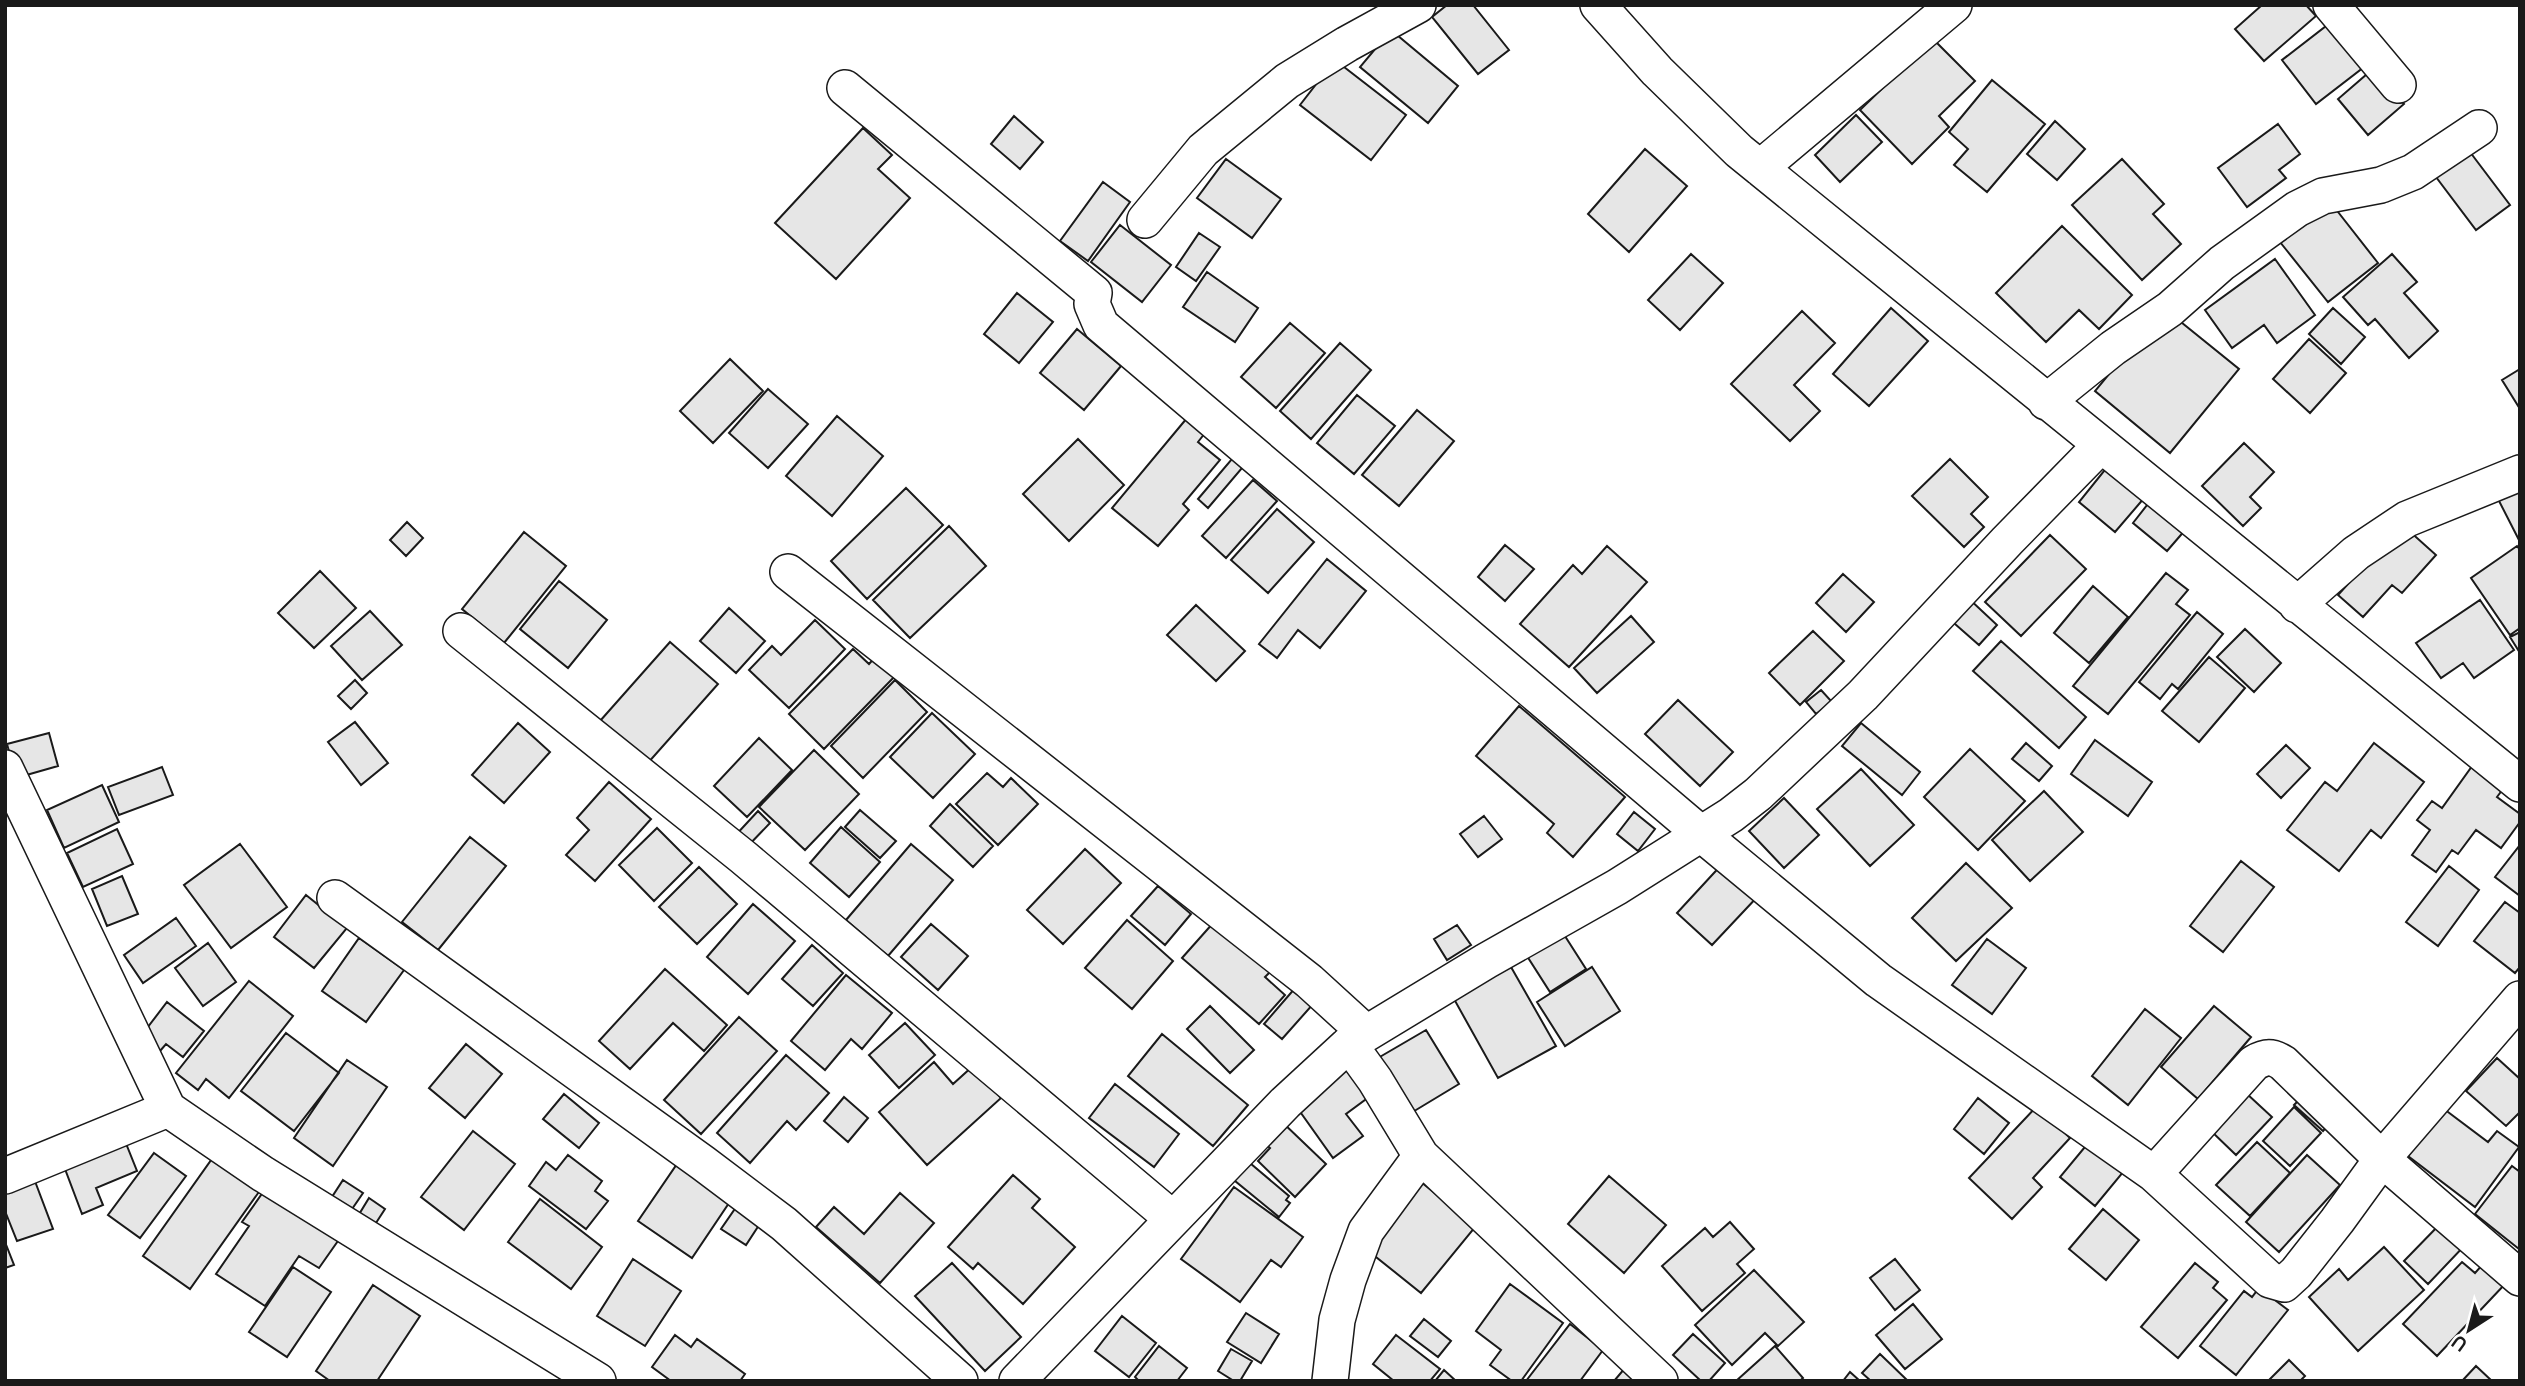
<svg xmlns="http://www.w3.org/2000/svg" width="2525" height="1386" font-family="Cabin,sans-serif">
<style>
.building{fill:#e6e6e6;stroke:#1a1a1a;stroke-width:2}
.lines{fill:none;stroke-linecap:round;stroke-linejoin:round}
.street-casing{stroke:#1a1a1a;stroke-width:38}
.street{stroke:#fff;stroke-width:35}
</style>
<rect width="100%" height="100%" fill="#fff"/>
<!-- building -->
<path class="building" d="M1447 5H1473L1509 50 1478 74 1432 17Z
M2262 5H2306L2316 16 2264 61 2235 29Z
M2330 23 2364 67 2316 104 2282 60Z
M1391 30 1458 86 1428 123 1360 67Z
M1933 39 1975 81 1939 116 1949 127 1912 164 1860 110Z
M1335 60 1406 115 1371 160 1300 105Z
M2374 68 2404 104 2368 135 2338 99Z
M1992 80 2045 124 1987 192 1954 165 1968 149 1949 132Z
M1856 115 1882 142 1840 182 1815 155Z
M1014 116 1043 142 1020 169 991 144Z
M2055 121 2085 149 2057 180 2027 154Z
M2278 124 2300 154 2279 170 2286 178 2247 207 2218 168Z
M863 128 892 155 878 169 910 198 836 279 775 223Z
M1645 149 1687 186 1629 252 1588 214Z
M2470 152 2510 205 2476 230 2436 177Z
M1226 159 1281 199 1252 238 1197 198Z
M2122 159 2164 204 2153 214 2181 244 2142 280 2072 205Z
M1103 182 1130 202 1088 261 1060 241Z
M2331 203 2378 263 2328 302 2280 242Z
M1120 225 1171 265 1142 302 1091 262Z
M2062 226 2132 295 2099 329 2079 310 2046 342 1996 293Z
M1199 233 1220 247 1196 281 1176 267Z
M1691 254 1723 283 1680 330 1648 300Z
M2392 254 2417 282 2404 293 2438 331 2409 358 2375 319 2368 325 2343 297Z
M2275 259 2315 315 2277 343 2264 325 2232 348 2205 310Z
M1207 272 1258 308 1235 342 1183 307Z
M1017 293 1053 322 1019 363 984 334Z
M1891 308 1928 341 1869 406 1833 374Z
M2333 308 2365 337 2341 364 2309 334Z
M1802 311 1835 343 1794 385 1820 411 1790 441 1731 384Z
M2171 314 2239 369 2170 453 2095 391 2138 339Z
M1290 323 1325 353 1276 408 1241 377Z
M1077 329 1121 366 1084 410 1040 373Z
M2309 339 2346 373 2310 413 2273 379Z
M1340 343 1371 370 1311 439 1280 411Z
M730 359 763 391 713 443 680 411Z
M2520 369V409L2502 380Z
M768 389 808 424 768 468 729 433Z
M1357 395 1395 426 1354 474 1317 443Z
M1417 410 1454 441 1399 506 1362 475Z
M837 416 883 456 832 516 786 476Z
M1187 418 1205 433 1198 442 1220 460 1183 504 1189 510 1158 546 1112 508Z
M1078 439 1124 485 1069 541 1023 494Z
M2244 443 2274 472 2250 497 2261 508 2243 526 2202 486Z
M1237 453 1248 461 1208 508 1198 499Z
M1950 459 1988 497 1971 514 1984 527 1964 547 1912 496Z
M2108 466 2145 497 2115 532 2079 502Z
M1253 480 1277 501 1226 558 1202 536Z
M2520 486V542L2497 497Z
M906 488 943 525 867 599 831 561Z
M2151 500 2186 529 2167 551 2133 523Z
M1277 509 1314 542 1268 593 1231 560Z
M407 522 423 538 406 556 390 540Z
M949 526 986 566 910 638 873 600Z
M2407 529 2436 555 2402 593 2392 585 2363 617 2338 595 2384 544Z
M524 532 566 566 504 643 462 609Z
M2050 535 2086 569 2021 636 1985 602Z
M1505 545 1534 569 1505 601 1478 577Z
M1607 546 1647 582 1569 667 1520 624 1573 565 1582 574Z
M2517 546 2520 550V628L2510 635 2471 578Z
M1327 559 1366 591 1320 648 1298 630 1277 658 1259 644Z
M320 571 356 608 314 648 278 613Z
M2166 573 2188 590 2176 604 2190 615 2108 714 2073 686Z
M1843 574 1874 602 1846 632 1816 603Z
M559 581 607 620 568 668 520 629Z
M2093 586 2128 617 2089 663 2054 633Z
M1966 596 1997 625 1979 645 1947 617Z
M2480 600 2514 650 2474 678 2463 663 2441 678 2416 643Z
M1196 605 1245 651 1216 681 1167 635Z
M729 608 765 641 736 673 700 641Z
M370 611 402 645 362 680 331 646Z
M2197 612 2223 634 2178 689 2172 684 2160 699 2139 682Z
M1631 616 1654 642 1597 693 1574 668Z
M815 620 845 649 789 708 749 670 772 646 781 655Z
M2245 629 2281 663 2254 692 2217 657Z
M1813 631 1844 661 1800 705 1769 673Z
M2520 632V653L2510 637Z
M2001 641 2086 717 2059 748 1973 671Z
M670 642 718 684 647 764 600 721Z
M853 649 869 664 878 654 898 673 824 749 789 714Z
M2209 657 2245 688 2199 742 2162 711Z
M355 680 367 693 351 709 338 696Z
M895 680 927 712 863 778 831 746Z
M1821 690 1832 702 1816 714 1806 702Z
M1678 700 1733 752 1700 786 1645 734Z
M1519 706 1625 797 1573 857 1547 833 1554 824 1476 756Z
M932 713 975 754 933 798 890 757Z
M355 722 388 763 361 785 328 742Z
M518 723 550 752 504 803 472 775Z
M1861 723 1920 772 1902 795 1842 746Z
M49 733 58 766 16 778 7 744Z
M759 738 792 770 747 817 714 786Z
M2095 740 2152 782 2128 816 2071 774Z
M2026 743 2052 766 2039 781 2012 759Z
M2374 743 2424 782 2381 838 2371 830 2339 871 2287 830 2325 782 2337 791Z
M2286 745 2310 768 2281 798 2257 774Z
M1970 749 2025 801 1978 850 1924 797Z
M814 750 859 794 805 850 759 807Z
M2475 762 2506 785 2497 797 2520 814V822L2501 848 2476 830 2458 854 2452 850 2436 872 2412 855 2430 830 2417 820 2432 801 2442 808Z
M162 767 173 795 119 815 108 787Z
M1861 769 1914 825 1870 866 1817 809Z
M987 773 1003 787 1011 778 1038 804 998 845 956 804Z
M609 782 651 819 595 881 566 855 589 830 577 818Z
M102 785 119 822 64 848 47 810Z
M2044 791 2083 832 2030 881 1992 840Z
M1784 798 1819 835 1784 868 1749 831Z
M950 804 993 846 973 867 930 826Z
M860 810 896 841 880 858 845 827Z
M758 811 770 823 745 849 733 838Z
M1634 812 1655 829 1638 851 1617 834Z
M1484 816 1502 839 1478 857 1460 834Z
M841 827 880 862 849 897 810 863Z
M657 828 692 863 654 901 619 865Z
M117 829 133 864 83 887 67 853Z
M470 837 506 866 438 950 402 922Z
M240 844 287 907 231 948 184 885Z
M911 844 953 880 888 956 846 920Z
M2520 845V896L2495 877Z
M1085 849 1121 883 1063 944 1027 910Z
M1725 861 1760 894 1712 945 1677 913Z
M2241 861 2274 887 2223 952 2190 926Z
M1966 863 2012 908 1956 961 1912 918Z
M2449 866 2479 890 2438 946 2406 922Z
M699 867 737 904 697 944 659 907Z
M122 876 138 914 107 926 92 889Z
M1158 886 1191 914 1165 945 1131 916Z
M306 895 347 928 314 968 274 937Z
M2505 902 2520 913V967L2515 973 2474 941Z
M753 904 795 941 748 994 707 957Z
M176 918 196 946 143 983 124 955Z
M1127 920 1173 961 1132 1009 1085 968Z
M1214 922 1271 971 1265 977 1285 995 1259 1024 1182 958Z
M931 924 968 956 938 990 901 957Z
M1457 925 1471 945 1447 960 1434 939Z
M1563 933 1586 969 1550 992 1527 956Z
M359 938 404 970 366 1022 322 991Z
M1987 939 2026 968 1992 1014 1952 985Z
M208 943 236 982 203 1006 175 968Z
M812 945 843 973 813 1006 782 979Z
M1511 967 1556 1046 1498 1078 1454 999Z
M1592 967 1620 1011 1565 1046 1537 1002Z
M665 969 727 1025 704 1051 673 1023 630 1069 599 1041Z
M846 975 892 1013 862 1049 851 1039 825 1070 791 1041Z
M249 981 293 1016 229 1098 206 1079 198 1090 176 1073Z
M1296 987 1314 1003 1282 1039 1264 1024Z
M167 1002 204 1031 183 1057 166 1044 160 1051 141 1036Z
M1210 1006 1254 1050 1230 1073 1187 1029Z
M2214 1006 2251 1037 2198 1099 2161 1067Z
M2145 1009 2181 1038 2128 1105 2092 1076Z
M739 1017 777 1051 701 1134 664 1100Z
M905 1023 935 1055 899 1088 869 1055Z
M1426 1030 1459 1084 1411 1113 1378 1058Z
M286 1033 339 1073 294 1131 241 1091Z
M1162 1034 1248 1105 1213 1146 1128 1076Z
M466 1044 502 1074 465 1118 429 1088Z
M786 1055 829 1093 796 1130 787 1121 750 1163 717 1133Z
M2497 1058 2520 1079V1112L2506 1126 2466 1091Z
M347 1060 387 1087 333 1166 294 1138Z
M934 1062 953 1084 973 1066 1001 1098 927 1165 879 1112Z
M1352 1065 1373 1094 1346 1114 1363 1136 1333 1158 1296 1106Z
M1115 1084 1179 1134 1154 1167 1089 1118Z
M2246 1093 2272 1117 2236 1155 2210 1130Z
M564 1094 599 1123 579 1148 543 1119Z
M2303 1096 2331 1122 2323 1131 2294 1105Z
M844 1097 868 1118 848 1142 824 1121Z
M1978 1098 2009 1123 1984 1154 1954 1129Z
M2037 1106 2070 1138 2033 1178 2042 1187 2012 1219 1969 1178Z
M2294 1107 2321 1133 2290 1166 2263 1141Z
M2444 1109 2488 1142 2497 1131 2519 1147 2475 1207 2408 1156Z
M1280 1120 1326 1164 1295 1197 1258 1161 1270 1148 1261 1140Z
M473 1131 515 1164 464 1230 421 1197Z
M123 1136 137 1171 96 1188 103 1205 82 1214 62 1161Z
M2094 1136 2129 1165 2095 1206 2060 1177Z
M2257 1142 2290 1173 2250 1216 2216 1185Z
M154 1153 186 1176 140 1238 108 1215Z
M568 1155 602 1181 595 1191 608 1201 586 1229 529 1186 546 1162 556 1170Z
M2307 1155 2340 1185 2279 1252 2246 1222Z
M214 1156 261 1189 190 1289 143 1256Z
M1244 1158 1289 1196 1286 1200 1290 1203 1279 1217 1229 1176Z
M677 1164 731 1200 692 1258 638 1221Z
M2512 1166 2520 1172 2519 1249 2475 1214Z
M1013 1175 1040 1199 1032 1208 1075 1247 1023 1304 978 1263 973 1269 948 1247Z
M33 1176 53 1229 17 1241 5 1211V1187Z
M1609 1176 1666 1225 1624 1273 1568 1224Z
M1416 1178 1476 1226 1421 1293 1361 1245Z
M343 1180 363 1193 350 1212 330 1200Z
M1234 1187 1303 1237 1281 1267 1271 1260 1240 1302 1181 1259Z
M266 1188 340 1238 319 1268 299 1256 265 1306 216 1274 249 1226 242 1222Z
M900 1193 934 1223 880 1283 816 1227 834 1207 864 1234Z
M369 1198 385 1209 374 1226 358 1216Z
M540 1199 602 1247 571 1289 508 1242Z
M739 1203 763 1219 746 1245 721 1229Z
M2103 1209 2139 1240 2106 1280 2069 1249Z
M2443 1221 2467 1243 2428 1284 2404 1261Z
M1730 1222 1754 1249 1737 1264 1745 1273 1702 1311 1662 1266 1705 1228 1713 1237Z
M5 1242 14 1265 5 1268Z
M2384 1247 2424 1290 2358 1351 2309 1297 2339 1269 2348 1280Z
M633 1259 681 1291 645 1346 597 1316Z
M1895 1259 1920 1290 1895 1310 1870 1278Z
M2462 1262 2475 1273 2484 1263 2506 1283 2437 1356 2403 1324Z
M952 1263 1021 1337 985 1371 915 1296Z
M2195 1263 2218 1282 2213 1288 2227 1300 2178 1358 2141 1327Z
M293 1267 331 1292 287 1357 249 1332Z
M1754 1270 1804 1322 1778 1346 1765 1333 1732 1365 1695 1325Z
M1510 1284 1563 1323 1521 1381H1512L1490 1365 1501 1350 1476 1331Z
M373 1285 420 1316 377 1381H330L316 1371Z
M2259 1288 2288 1310 2236 1375 2200 1346 2244 1291 2252 1297Z
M1913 1304 1942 1339 1905 1369 1876 1335Z
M1246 1313 1279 1334 1261 1363 1227 1342Z
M1122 1316 1156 1343 1129 1377 1095 1351Z
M1424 1319 1451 1341 1438 1357 1410 1336Z
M1570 1324 1603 1350 1580 1381H1526Z
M1693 1334 1725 1363 1709 1381H1701L1673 1355Z
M675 1335 691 1347 697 1339 745 1374 740 1381H671L652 1367Z
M1396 1335 1440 1369 1430 1381H1394L1373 1364Z
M1159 1346 1187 1368 1177 1381H1139L1135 1377Z
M1775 1346 1803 1378 1800 1381H1736Z
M1231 1349 1252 1361 1240 1381H1234L1218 1371Z
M1880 1354 1908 1381H1871L1862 1373Z
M2289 1360 2305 1376 2300 1381H2268Z
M2476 1366 2492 1381H2462Z
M1625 1368 1639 1381H1614Z
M1444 1370 1456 1381H1435Z
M1850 1372 1860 1381H1843Z"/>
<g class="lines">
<defs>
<path id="street" d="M1598 5 1657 71 1739 151 2520 784
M2331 5 2398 85
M845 88 1094 293 1092 304 1101 325 1700 833 1878 980 2154 1174
M1760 168 1954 5
M1145 220 1203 150 1287 81 1347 44 1418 5
M2046 402 2113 348 2170 309 2222 263 2297 209 2323 196 2381 185 2413 172 2479 128
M788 572 1309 981 1366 1033
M2297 605 2356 553 2407 519 2520 473
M461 631 743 857 1173 1219
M5 768 168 1109 263 1174 598 1381
M335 898 703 1163 784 1224 960 1381
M2520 999 2382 1159 2337 1221 2296 1273 2284 1284 2270 1280 2154 1174 2254 1063C2266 1056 2272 1056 2283 1063L2382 1159 2520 1278
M1349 1044 1375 1080 1421 1156 1660 1381
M5 1176 168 1109
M1017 1381 1285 1103 1349 1044 1486 961 1617 887 1731 815 1758 794 1863 695 2007 541 2100 446
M1330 1381 1337 1320 1348 1280 1366 1231 1421 1156"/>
</defs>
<!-- street casing -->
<use href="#street" class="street-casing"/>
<!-- street -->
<use href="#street" class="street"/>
</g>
<!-- border -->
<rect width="2525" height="1386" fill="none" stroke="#1a1a1a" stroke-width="14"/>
<!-- north arrow -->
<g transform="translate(2469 1330) rotate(216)" stroke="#ffffff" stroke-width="5" paint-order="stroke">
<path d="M0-5L12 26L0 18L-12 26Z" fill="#1a1a1a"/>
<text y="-10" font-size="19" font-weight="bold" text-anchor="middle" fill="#1a1a1a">U</text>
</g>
</svg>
